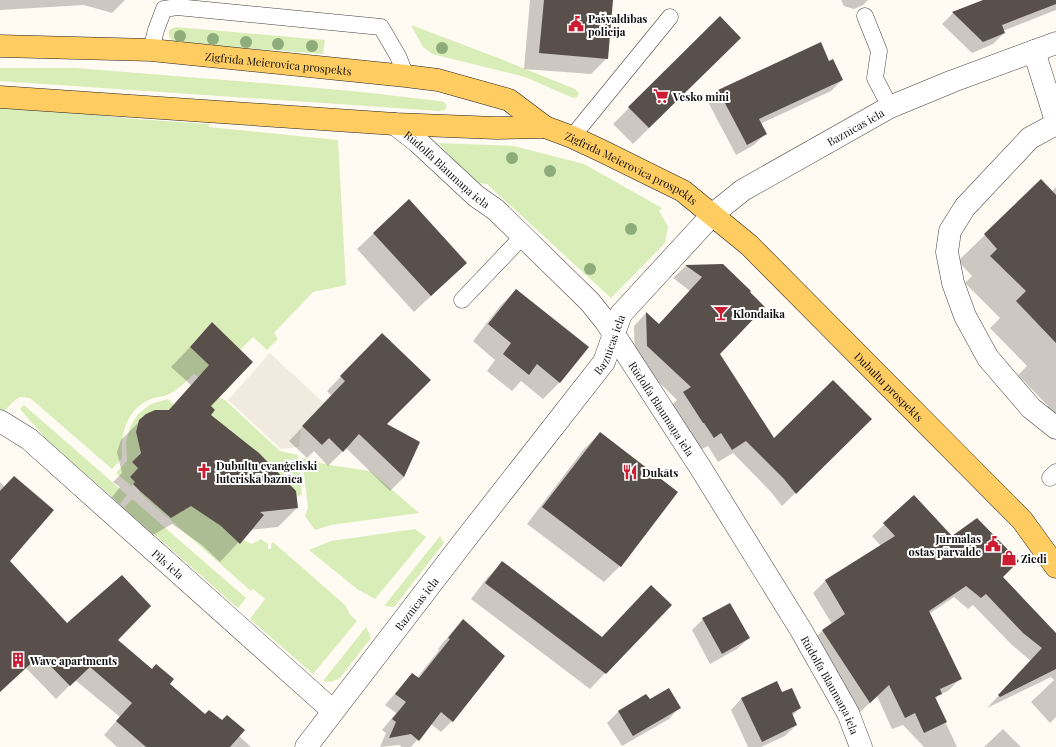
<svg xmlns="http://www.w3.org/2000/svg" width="1056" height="747" font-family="'Playfair Display',serif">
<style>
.green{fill:#d8edb8}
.plaza{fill:#f1ebdf}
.shadow{fill:#0003}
.building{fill:#594f4b}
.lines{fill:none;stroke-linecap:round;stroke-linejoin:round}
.service-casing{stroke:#434343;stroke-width:17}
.minor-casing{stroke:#434343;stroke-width:23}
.primary-casing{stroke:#212121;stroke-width:23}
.service{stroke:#fff;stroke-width:16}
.minor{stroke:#fff;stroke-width:22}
.primary{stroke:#ffcc62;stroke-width:22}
.tree{fill:#8ead7b}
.labels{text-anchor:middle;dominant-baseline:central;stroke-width:4;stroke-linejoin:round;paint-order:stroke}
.poi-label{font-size:11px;font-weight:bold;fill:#101010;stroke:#fff;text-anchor:start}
.street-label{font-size:11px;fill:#101010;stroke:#fff}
</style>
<rect width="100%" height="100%" fill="#fffbf2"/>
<!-- green -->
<path class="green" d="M411 25 493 56 575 89 579 93 577 97 573 98 525 77 432 54 423 47Z
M176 27 325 40 323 54 178 43C171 40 168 38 169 30Z
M0 68H75L274 84 362 92 439 101 444 102 447 106 445 110 439 111 0 81Z
M0 105 135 119 209 124V127L338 140 346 285 313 292 274 333 278 339 267 350 253 337 240 350 212 322 190 347 209 365 198 377 194 374C186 381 177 391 167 395 161 397 154 397 149 400 125 411 121 435 122 458L112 469 30 398 20 397 14 401 0 415Z
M438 143 514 146 584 164 662 208 659 211 668 226 665 243 611 298 487 184 478 183 467 174Z
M207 392 225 400 280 451 298 455 302 494 297 497 291 498 284 492 292 483 289 481 287 483 228 434 231 430 228 428 225 431 209 417 215 410 202 398Z
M168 399 174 405 176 411C149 410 150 408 136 432L138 442 144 448 132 462 138 468 130 477 135 482 131 486 116 473 127 461 126 442 130 427 138 414 151 404Z
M24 405 127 495 120 504 47 440 20 409Z
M302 458 329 465 370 471 419 513 331 525 315 530 305 516 308 507Z
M140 491 171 518 199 501 215 522 217 523 220 520 239 543 243 540 252 544 261 539 268 544V549H271V544L273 542 345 605 351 616 357 621 313 674 250 619 265 599 253 589 251 591 139 492Z
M132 499 246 598 238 608 124 508Z
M415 529 426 537 375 599 357 589 309 550 331 541Z
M440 536 444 543 394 607 384 606Z
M366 627 371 638 340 678 331 682 323 681Z"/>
<!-- plaza -->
<path class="plaza" d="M270 353 324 403 302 426 299 447 281 449 228 400Z"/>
<!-- shadow -->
<path class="shadow" d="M0 0H125L112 13 84 5 0 10Z
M530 0H612L607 58 591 74 524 69Z
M841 0H868L863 5 854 9 844 6Z
M986 0H1056V10L1003 31 1004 33 993 44 972 53 942 24 953 13Z
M720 17 740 38 633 144 613 124Z
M829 62 842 80 831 91 760 124 765 134 754 145 736 155 708 102 719 91Z
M1041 181 1051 192 1056 187V427L1042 412 1048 406 1018 375 1027 366 990 328 1000 318 965 283 972 276 958 261Z
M409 200 466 263 414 312 357 249Z
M722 265 719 354 774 440 870 419 782 506 771 492 733 453 718 462 708 446 700 450 671 406 677 400 635 359 634 326 646 313 658 325 690 291 673 278 686 266Z
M516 290 587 347 559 383 543 399 521 381 512 391 487 371 495 360 473 341 500 306Z
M212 324 210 415 297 508 278 527 250 530 220 562 202 545 172 524 151 536 115 503 116 501 112 497 120 487 113 482 122 473 117 452 121 440 140 421 168 411 191 385 171 367Z
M368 348 386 424 419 442 404 477 390 491 346 448 328 466 314 451 307 458 289 441 332 396 327 391Z
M600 433 620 566 604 582 527 524 584 449Z
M0 482 5 487 8 561 67 624 116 640 205 716 239 736 251 747H117L104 735 120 717 75 680 56 699 26 668 0 692Z
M914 496 952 537 1001 577 1056 634V717L1050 723 1031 702 1054 680 1051 677 987 708 1031 661 1012 645 973 605 968 609 954 597 929 614 960 679 948 691 939 695 935 700 957 747H924L903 725 892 729 877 696 858 714 811 642 823 630 832 624 813 593 825 581 881 546 872 536Z
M502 563 602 638 670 605 590 689 471 599 487 578Z
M703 619 749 638 737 649 710 664 692 630Z
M463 621 452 721 441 732 431 724 411 747H402L399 745 380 747 386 733 382 730 396 713 385 705 412 674 417 678 439 650 438 649 452 632Z
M782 694 800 708 792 716 796 725 785 736 761 747H748L731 710 742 698Z
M646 695 649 700 680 707 669 719 622 746 607 723 618 712Z
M1003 729 1021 747H984Z"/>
<!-- building -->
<path class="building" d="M544 0H613L608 59 539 53Z
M983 0H1056V4L1002 25 1005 33 983 42 952 12Z
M720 16 741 38 649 128 628 107Z
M821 42 829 61 833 59 843 80 759 119 767 134 747 145 718 90Z
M1041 179 1056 195V343L1016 301 1026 291 990 256 997 249 984 234Z
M409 199 467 263 431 296 373 233Z
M723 264 751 291 750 292 765 307 720 354 774 438 833 380 872 419 796 494 784 479 746 441 732 450 721 433 714 438 704 423H703L683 392 691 387 647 346 646 312 659 324 702 277 685 265Z
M516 289 589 347 560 383 537 364 529 375 503 354 511 343 488 324Z
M212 322 253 362 211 406 215 410 211 415 259 453 296 491 298 508 260 512 264 515 240 544 221 526 191 506 171 518 140 491 133 484 135 482 130 477 138 468 132 462 141 453 136 432 139 420 146 414 155 410H169L209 365 190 347Z
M382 333 431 380 387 424 420 442 404 477 359 434 343 452 329 438 322 445 302 426 345 381 340 376Z
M600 432 678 492 621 567 542 507Z
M14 476 54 510 10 561 67 623 122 575 151 606 118 640 152 669 156 664 174 679 170 684 205 714 209 710 222 720 227 715 245 730 230 747H146L116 721 132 703 90 667 70 686 40 655 0 692V491Z
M914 495 952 536 977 518 1019 561 1003 577 1056 633V669L1000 697 998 695 1042 648 1023 633 986 594 981 598 966 586 929 611 962 679 940 689 942 694 935 697 947 722 924 733 915 713 905 718 889 685 870 703 822 630 845 614 825 580 895 536 883 523Z
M502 561 602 637 651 585 672 605 606 674 485 583Z
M730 603 750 638 722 654 702 618Z
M463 619 505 656 453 722 441 712 419 741 411 734 389 738 396 722 392 719 406 702 395 694 412 673 419 678 450 639 448 638Z
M777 681 782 692 792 688 801 708 792 713 797 725 762 742 741 698Z
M669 688 681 708 633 736 618 711 646 694 650 699Z"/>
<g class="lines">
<defs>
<path id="service" d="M865 16 879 51 875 78 890 107
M151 50 156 30 164 9 177 7 381 27 398 56 406 76
M572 137 670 17
M462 300 523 236
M1050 478 1056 472"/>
<g id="minor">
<path d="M1034 51 1056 121"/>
<path id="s1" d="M395 124 418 142 476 196 496 210 590 302 606 322 700 467 801 630 848 713 861 747"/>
<path d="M1056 124 1030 138 965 207 950 231 947 252 953 283 965 316 988 358 1031 408 1056 428"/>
<path id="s2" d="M0 421 29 439 333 711"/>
<path id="s3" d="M306 747 464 541 604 362 621 314 713 214 743 190 890 107 953 81 1056 43"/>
</g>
<g id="primary">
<path id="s4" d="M0 46 151 50 406 76 438 80 509 100 545 127 572 137 602 151 683 191 749 245 1022 520 1056 567"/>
<path d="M0 97 395 124 496 128 545 127"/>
</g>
</defs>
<!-- service casing -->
<use href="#service" class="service-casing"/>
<!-- minor casing -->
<use href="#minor" class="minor-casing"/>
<!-- primary casing -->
<use href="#primary" class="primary-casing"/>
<!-- service -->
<use href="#service" class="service"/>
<!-- minor -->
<use href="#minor" class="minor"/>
<!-- primary -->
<use href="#primary" class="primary"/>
</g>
<!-- trees -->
<g class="tree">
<circle cx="180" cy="36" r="6"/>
<circle cx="213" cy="39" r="6"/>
<circle cx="246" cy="42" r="6"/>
<circle cx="278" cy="44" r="6"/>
<circle cx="312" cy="46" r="6"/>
<circle cx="442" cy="48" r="6"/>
<circle cx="512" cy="158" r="6"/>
<circle cx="550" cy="171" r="6"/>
<circle cx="631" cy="229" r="6"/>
<circle cx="590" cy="269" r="6"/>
</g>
<!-- icons -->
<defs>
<symbol id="civic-bare" viewBox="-9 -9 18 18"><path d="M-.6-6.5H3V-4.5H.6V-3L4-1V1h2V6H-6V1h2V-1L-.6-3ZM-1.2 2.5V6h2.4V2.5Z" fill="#cb1c32" stroke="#fff" stroke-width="2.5" paint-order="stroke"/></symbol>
<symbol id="supermarket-bare" viewBox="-9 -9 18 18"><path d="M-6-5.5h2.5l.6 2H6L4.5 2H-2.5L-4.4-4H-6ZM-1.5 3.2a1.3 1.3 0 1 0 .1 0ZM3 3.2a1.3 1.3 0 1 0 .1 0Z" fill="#cb1c32" stroke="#fff" stroke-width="2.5" paint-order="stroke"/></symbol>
<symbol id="bar-bare" viewBox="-9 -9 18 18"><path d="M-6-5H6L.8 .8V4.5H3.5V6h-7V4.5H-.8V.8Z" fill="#cb1c32" stroke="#fff" stroke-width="2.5" paint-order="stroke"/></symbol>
<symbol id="church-bare" viewBox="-9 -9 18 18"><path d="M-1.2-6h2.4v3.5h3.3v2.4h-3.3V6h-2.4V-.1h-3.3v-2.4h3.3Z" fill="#cb1c32" stroke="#fff" stroke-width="2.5" paint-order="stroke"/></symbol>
<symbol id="restaurant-bare" viewBox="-9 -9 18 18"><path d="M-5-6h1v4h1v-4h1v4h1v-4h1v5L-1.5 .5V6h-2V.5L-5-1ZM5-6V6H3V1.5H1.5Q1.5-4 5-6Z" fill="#cb1c32" stroke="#fff" stroke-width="2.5" paint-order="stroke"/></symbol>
<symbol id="shop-bare" viewBox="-9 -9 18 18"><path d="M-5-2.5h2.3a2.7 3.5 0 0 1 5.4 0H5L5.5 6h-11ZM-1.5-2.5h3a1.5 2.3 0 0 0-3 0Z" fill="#cb1c32" stroke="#fff" stroke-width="2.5" paint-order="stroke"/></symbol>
<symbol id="building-bare" viewBox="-9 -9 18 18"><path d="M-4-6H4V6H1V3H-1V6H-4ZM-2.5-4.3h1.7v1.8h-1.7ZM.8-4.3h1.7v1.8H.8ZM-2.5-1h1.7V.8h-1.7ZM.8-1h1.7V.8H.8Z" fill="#cb1c32" stroke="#fff" stroke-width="2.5" paint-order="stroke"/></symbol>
</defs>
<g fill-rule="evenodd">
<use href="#civic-bare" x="565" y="13" width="22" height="22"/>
<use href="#supermarket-bare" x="650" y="85" width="22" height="22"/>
<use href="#bar-bare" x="710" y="302" width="22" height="22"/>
<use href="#church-bare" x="193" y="460" width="22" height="22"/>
<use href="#restaurant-bare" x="619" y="461" width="22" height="22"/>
<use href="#civic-bare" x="982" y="533" width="22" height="22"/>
<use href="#shop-bare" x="998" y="547" width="22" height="22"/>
<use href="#building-bare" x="7" y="649" width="22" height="22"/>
</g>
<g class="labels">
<!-- poi labels -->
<g class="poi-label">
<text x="588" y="18">Pašvaldības<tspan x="588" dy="13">policija</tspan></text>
<text x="673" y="96">Vesko mini</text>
<text x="733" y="313">Klondaika</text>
<text x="216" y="465">Dubultu evanģēliski<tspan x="216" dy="13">luteriskā baznīca</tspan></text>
<text x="642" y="472">Dukāts</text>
<text x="981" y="538" text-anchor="end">Jūrmalas<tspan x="981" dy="13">ostas pārvalde</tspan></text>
<text x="1021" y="558">Ziedi</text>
<text x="30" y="660">Wave apartments</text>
</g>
<!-- street labels -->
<g class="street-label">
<text stroke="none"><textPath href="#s4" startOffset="279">Zigfrīda Meierovica prospekts</textPath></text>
<text stroke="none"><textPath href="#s3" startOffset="841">Baznīcas iela</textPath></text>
<text stroke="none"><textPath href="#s1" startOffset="69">Rūdolfa Blaumaņa iela</textPath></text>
<text stroke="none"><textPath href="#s4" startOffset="654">Zigfrīda Meierovica prospekts</textPath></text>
<text stroke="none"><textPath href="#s3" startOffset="505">Baznīcas iela</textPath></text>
<text stroke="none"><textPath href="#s4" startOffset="995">Dubultu prospekts</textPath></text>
<text stroke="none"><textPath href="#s1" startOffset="393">Rūdolfa Blaumaņa iela</textPath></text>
<text stroke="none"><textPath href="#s2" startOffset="221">Pils iela</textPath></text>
<text stroke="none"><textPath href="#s3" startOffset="181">Baznīcas iela</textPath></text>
<text stroke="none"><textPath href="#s1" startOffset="717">Rūdolfa Blaumaņa iela</textPath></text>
</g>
</g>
</svg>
